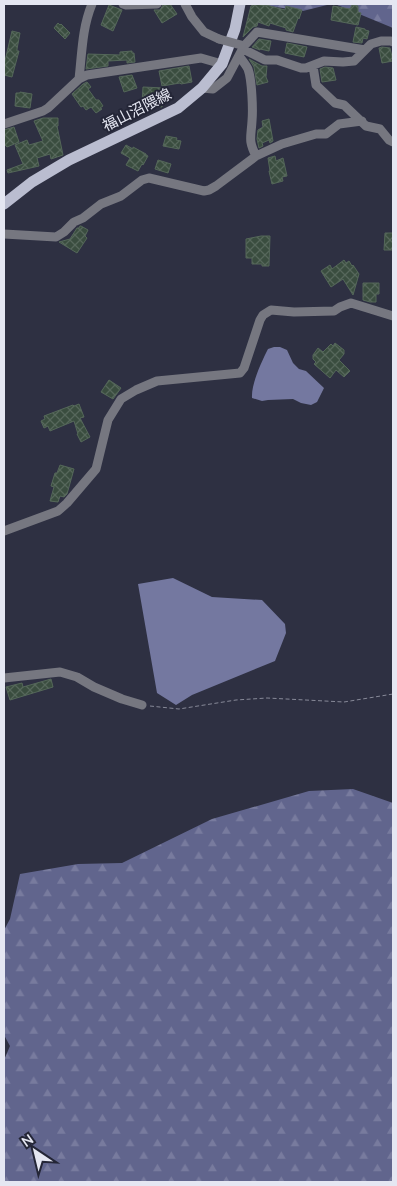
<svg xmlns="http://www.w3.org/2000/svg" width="397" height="1186" font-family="'Nunito Sans','Noto Sans JP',sans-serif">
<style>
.forest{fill:url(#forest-firs)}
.water{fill:#7478a0}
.building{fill:url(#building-cross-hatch);stroke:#546759}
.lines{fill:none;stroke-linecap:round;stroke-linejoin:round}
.path{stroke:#878998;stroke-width:1;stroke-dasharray:4 2.5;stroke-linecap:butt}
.minor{stroke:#767780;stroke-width:9}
.major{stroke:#babdd0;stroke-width:11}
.minor-bridge{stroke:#767780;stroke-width:9}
.labels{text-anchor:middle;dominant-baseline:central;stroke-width:4;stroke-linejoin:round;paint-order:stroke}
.street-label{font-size:15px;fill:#e5e7f2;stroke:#242637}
</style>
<defs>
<pattern id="forest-firs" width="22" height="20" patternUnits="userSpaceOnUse" patternTransform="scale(1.25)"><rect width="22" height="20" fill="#61658d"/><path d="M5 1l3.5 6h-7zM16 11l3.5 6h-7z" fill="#787b9e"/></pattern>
<pattern id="building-cross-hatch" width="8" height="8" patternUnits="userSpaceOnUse" patternTransform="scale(1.25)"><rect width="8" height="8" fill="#3a4d3f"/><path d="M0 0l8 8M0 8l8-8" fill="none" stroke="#56675b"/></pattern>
</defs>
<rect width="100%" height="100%" fill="#2e3042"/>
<!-- forest -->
<path class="forest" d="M256 4H331L303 11Z
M335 4H393V28Z
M353 789 393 803V1182H4V1060L10 1046 4 1035V930L10 919 20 874 78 864 122 863 212 819 309 791Z"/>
<!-- water -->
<path class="water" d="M274 347H280L287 350 293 363 299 369 306 371 324 388 317 402 311 405 301 403 293 399 268 400 262 401 252 398C251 384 262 361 268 349Z
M173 578 212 597 262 600 285 624 286 633 275 661 192 695 176 705 157 693 138 584Z"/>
<!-- building -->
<path class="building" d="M166 4H170L177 14 162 23 154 10H160L163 5Z
M256 4 266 6V5L285 10 286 6 302 10 299 19 298 18 293 32 286 30V28L270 23 269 26 258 22 257 26 253 27 243 37 251 6Z
M109 5 122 10 113 31 101 25Z
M352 5 358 6V12L361 13 358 25 331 20 333 6 350 9Z
M58 23 60 25 61 24 70 33 65 39 54 28Z
M356 27 365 29V30L369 31 367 39 363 38 362 43 353 42Z
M12 31 20 33 17 49V51H19L12 77 4 75V65Z
M259 39 271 41 269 51 260 49V50L252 47Z
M287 43 307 47 304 57 285 53Z
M382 47 390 48 393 61 382 63 379 48Z
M132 51V53H134L135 62 127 63V60L108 61V66L86 69 88 54 120 55V52Z
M249 59 262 66H267L266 77 268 82 257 85 254 67Z
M189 66 192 82 181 84 180 83 162 86 159 71Z
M325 67 333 68 336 80 322 82 320 69Z
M132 75 137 88 124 92 119 77Z
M87 82 91 87 88 89 96 100H99L103 106 100 108 102 109 96 113 91 107 86 110 83 106 81 107 72 94 83 84Z
M143 87 164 88 162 107H149V104H142Z
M20 92 32 94 30 108 15 106 16 93H20Z
M43 118H58V126H57L63 155 51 159 50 154 37 158 39 166 8 173 7 170 23 164 15 145 27 140 29 145 43 141 34 121Z
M269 119 273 141 270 143 269 140 262 143 263 146 259 148 257 139 258 130 263 127 262 121Z
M14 127 19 142 7 147 4 144V130Z
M166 136 177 138 176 140 181 141 179 149 163 146Z
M126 145 133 149V147L146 154V155L148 156 143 165 142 164 138 171 126 165 130 158 121 153Z
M275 156 276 161 283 158 287 176 282 177 283 181 272 184 269 171H270L268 158Z
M158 160 171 164 168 173 155 169Z
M80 226H81L88 230 85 236 87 238 77 253 59 242 70 239 77 228H79Z
M385 233H393V250H384Z
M261 236H270L269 266H262V264H252V258H246V239Z
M344 260 346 263 349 261 352 266 353 265 359 274 353 295 343 279 331 287 321 271 330 265 332 269Z
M363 283H379V294H376V302H370L363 300Z
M335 343 344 350V354L339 360 350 371 344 377 336 370 330 378 314 364 316 362 313 359V355L318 348 323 352 331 344 333 346Z
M109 380 121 388 113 399 101 392Z
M79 404 84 417 80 418 90 437 81 442 77 434H78L74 421 50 431 48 426 44 428 41 421 45 419 44 416 73 405 74 406Z
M60 465 74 469 67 494 64 497 60 496 58 502 50 501 54 487 51 486 55 473H57Z
M51 679 53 687 10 700 6 687 22 683 23 687Z"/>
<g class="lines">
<!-- path -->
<path class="path" d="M150 706 179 709 236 700 267 698 344 702 393 694"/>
<!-- minor -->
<path class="minor" d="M123 4 126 5 157 4
M185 4 192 17 204 32 219 39
M243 49 265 60H277L301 68H306L324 61 343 62 354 61 371 44 381 41H391L393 42
M313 66 316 85 335 103 344 105 366 126 380 129 389 140 393 142
M79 79C82 53 82 28 92 4
M202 88 213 89 227 78 244 46 257 32 365 50
M4 124 43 111 48 108 79 79 87 75 201 58 222 64
M256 156 282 144 316 134H326L339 124 362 121
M4 234 56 237 64 232 74 222 83 218 101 204 121 196 142 180 149 178 204 191 209 190 216 186 256 156C248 140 251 138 252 121 253 110 252 80 248 69 246 65 242 60 239 56
M4 531 58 511 67 503 96 469 108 420 121 399 136 390 157 381 240 373 244 368 260 320 263 315 271 310 294 312 334 311 340 307 351 303 393 316
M4 678 60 672 77 677 94 687 122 699 142 705"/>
<!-- major -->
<path class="major" d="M4 204 32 182 69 160 178 108 202 88 222 64 235 29 240 4"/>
<!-- minor-bridge -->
<path class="minor-bridge" d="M219 39 241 45"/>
</g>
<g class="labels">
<!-- street labels -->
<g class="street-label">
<text transform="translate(137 110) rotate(-27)">福山沼隈線</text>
</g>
</g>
<!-- border -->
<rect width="397" height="1186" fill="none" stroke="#e5e7f2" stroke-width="10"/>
<!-- north arrow -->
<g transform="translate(35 1151) rotate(325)" stroke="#242637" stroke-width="4" paint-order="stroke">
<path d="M0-4L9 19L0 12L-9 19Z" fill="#e5e7f2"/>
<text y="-8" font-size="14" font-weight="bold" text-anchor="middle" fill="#e5e7f2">N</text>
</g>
</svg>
